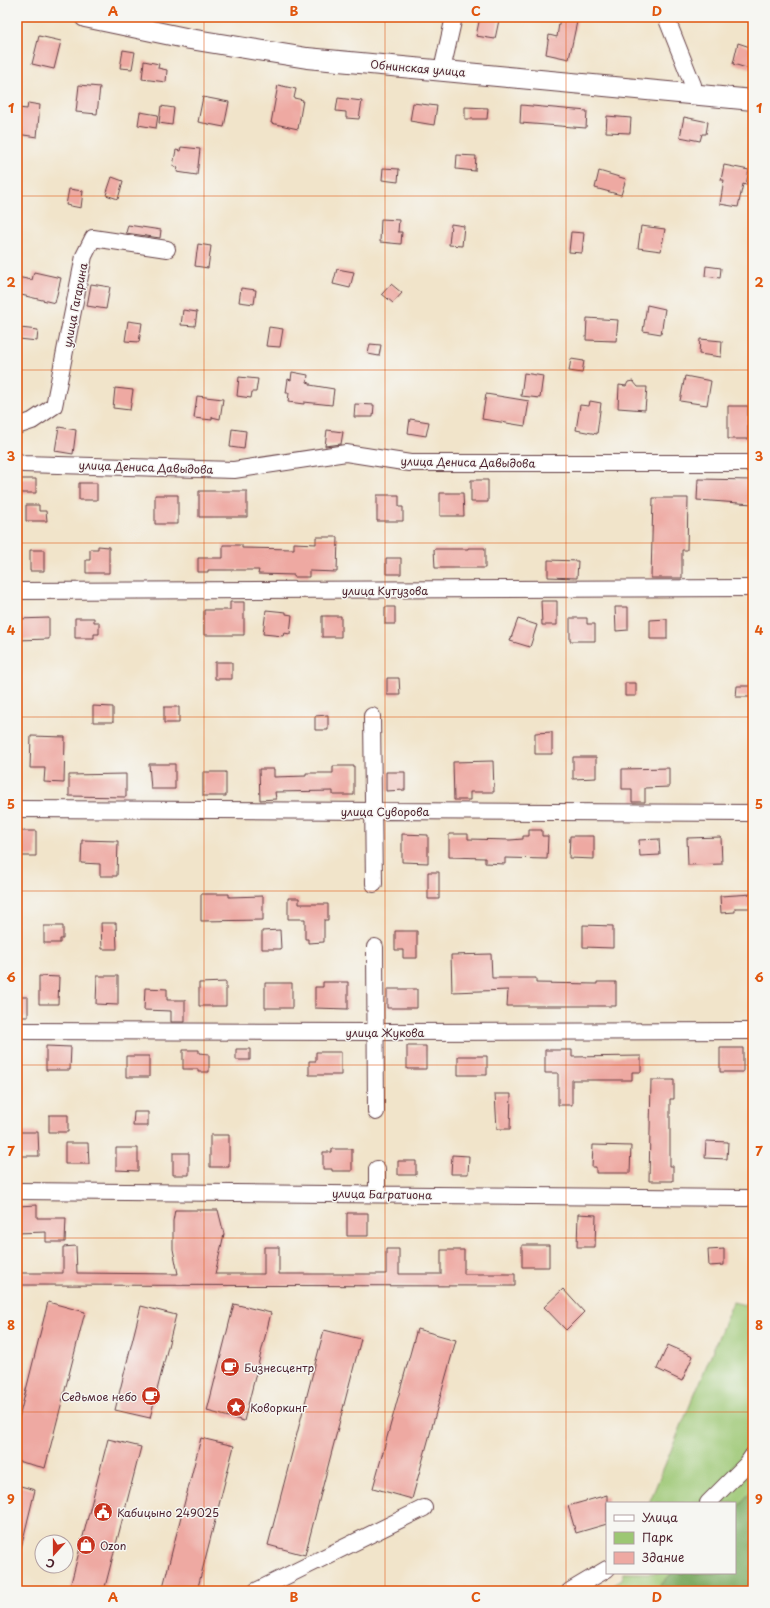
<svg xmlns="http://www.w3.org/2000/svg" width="770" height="1608" font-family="'Playpen Sans',sans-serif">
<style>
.green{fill:#9cc773;stroke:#73734f}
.forest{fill:#7dac65;stroke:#646648}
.building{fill:#eea9a2}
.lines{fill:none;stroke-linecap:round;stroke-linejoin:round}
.minor-casing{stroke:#633d43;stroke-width:18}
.tertiary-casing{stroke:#633d43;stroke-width:22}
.minor{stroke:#fff;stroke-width:16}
.tertiary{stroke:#fff;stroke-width:20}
.grid{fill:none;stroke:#e0560e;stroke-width:1;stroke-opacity:0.55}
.labels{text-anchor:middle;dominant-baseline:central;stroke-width:3;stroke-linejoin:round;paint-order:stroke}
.street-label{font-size:11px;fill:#4a1f2b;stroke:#f6f6f2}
.poi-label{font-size:11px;fill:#4a1f2b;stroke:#f6f6f2;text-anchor:start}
.neatline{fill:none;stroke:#e0560e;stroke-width:1.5}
.grid-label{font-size:13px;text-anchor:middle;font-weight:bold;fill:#e0560e}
</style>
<rect width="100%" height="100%" fill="#f6f6f2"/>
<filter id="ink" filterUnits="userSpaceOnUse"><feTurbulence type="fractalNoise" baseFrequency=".025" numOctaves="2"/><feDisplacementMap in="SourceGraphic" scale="8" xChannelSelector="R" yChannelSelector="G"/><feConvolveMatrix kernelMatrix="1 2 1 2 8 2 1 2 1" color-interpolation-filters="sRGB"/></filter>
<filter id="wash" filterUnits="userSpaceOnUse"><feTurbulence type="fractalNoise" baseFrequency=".012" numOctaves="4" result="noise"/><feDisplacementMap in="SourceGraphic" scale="16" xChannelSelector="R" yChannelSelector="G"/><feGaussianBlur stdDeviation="0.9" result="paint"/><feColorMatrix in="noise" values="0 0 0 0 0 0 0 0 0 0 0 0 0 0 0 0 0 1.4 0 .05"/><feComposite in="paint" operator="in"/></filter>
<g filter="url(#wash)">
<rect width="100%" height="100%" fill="#f1e4ca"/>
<!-- green -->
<path class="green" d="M733 1302 753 1307V1591H602L622 1579 624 1573H735V1503H649Z"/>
<!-- forest -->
<path class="forest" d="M753 1488V1591H655L672 1573H735V1511Z"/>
<g id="blocks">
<!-- building -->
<path class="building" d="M480 17 499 20 495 39 476 36Z
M560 17H578L569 59 546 54 549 35 557 37Z
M39 36 61 41 54 69 32 64Z
M738 43 753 48V59L750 69 733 64Z
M123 50 135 52 132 69 120 68Z
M144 61 159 64 158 68 167 70 166 82 142 79Z
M79 85 100 87 97 114 76 112Z
M278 85 296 89 294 98 303 100 298 129 271 123Z
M203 97 229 102 224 127 198 122Z
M338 98 362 101 359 119 346 118V112L336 111Z
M28 103 40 105 37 137 17 134 18 108 27 109Z
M413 103 437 106 434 125 410 121Z
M521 105 587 111 586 128 520 123Z
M161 106 174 108 172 125 159 123Z
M465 107 488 108 487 119H465Z
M140 112 158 115 156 128 138 125Z
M607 116 631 118 630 133 606 132Z
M684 117 708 122 706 134H702L700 141 680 137Z
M181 147 200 149 197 175 177 172 178 167 173 166 176 150 180 151Z
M457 155 476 156 475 171 456 169Z
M724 165 749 170 746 185 743 184 738 207 720 204 724 180H721Z
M383 168 399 169 398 182 382 180Z
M599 171 626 179 621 195 595 188Z
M112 177 123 181 118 199 106 195Z
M69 189 83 191 81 208 66 205Z
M381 219 399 220 398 232H402L401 244 380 242Z
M451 224 464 226 462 246 449 245Z
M128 225 161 230 160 238 126 233Z
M641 226 665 229 661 251 638 248Z
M571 232 584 233 582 253 569 252Z
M198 244 211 246 208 268 195 266Z
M706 266 721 268 720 278 705 276Z
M337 269 354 272 350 288 333 284Z
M34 272 61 278 55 303 17 294V277L32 280Z
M91 284 110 287 106 309 87 306Z
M391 284 402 293 393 303 382 294Z
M241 288 256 290 254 304 239 302Z
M647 305 665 309 661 334 643 331Z
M183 310 197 312 195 326 181 325Z
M587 318 618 320 616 341 586 340Z
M128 321 142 323 139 342 125 341Z
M269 327 283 329 280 347 266 346Z
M20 328 38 330 37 341 19 339Z
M700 339 722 341 721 357 699 354Z
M370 344 381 345 379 356 368 354Z
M571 359 584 361 582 373 569 371Z
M292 372 308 375 307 382 310 383V385L334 389 332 405 304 402V404L288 402 289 393H286L288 379 291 380Z
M524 373 543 376 540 398 521 396Z
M685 376 711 381 707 405 680 401Z
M239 377 258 379 256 392H252L251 398 237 396Z
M633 381 638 387H647L645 410 618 408 619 385 626 386 628 382Z
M115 388 133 390 130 410 113 408Z
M486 394 529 401 525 426 482 419Z
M197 396 223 399 220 419 212 417V420L194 418Z
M590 401 601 403 597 434 576 430 580 405 589 406Z
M355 404 374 405 373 417H354Z
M728 406H748V439H728Z
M410 419 429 422 426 436 408 433Z
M59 427 76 430 73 454 55 451Z
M232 429 246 431 244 449 230 447Z
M327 430 343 432 341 444 325 446Z
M21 479H36V493H21Z
M698 479 753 480V504L697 500Z
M471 480H488V502H471Z
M79 483H97V500H79Z
M199 491H247V517H199Z
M440 493H463L464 516H440Z
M155 495H178V524H155Z
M377 495H399V507H403V521H377Z
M653 498H688L687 550H682V578H651Z
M26 505H39V511H46L47 521H26Z
M316 537H338L337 572 309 571V577H294V575L258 574 259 570H208V572H198V558H223V545H242V548L294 549V543L316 544Z
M98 546 109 547V573H86V560H90V549H98Z
M468 548H485V568H435L434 549H468Z
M30 550H44V571H30Z
M386 558H401V574H386Z
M548 560 578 561 577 578 548 577Z
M541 601H557V625H542Z
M230 602H244V635H204V610H230Z
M385 607H395V624H385Z
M615 607H628V630L616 631Z
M266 610 286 612V614L292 615 290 634 284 633 283 636 263 634Z
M322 616H341V637H322Z
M49 618V639L17 640V619Z
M75 618H94V622H99V634H94V638H75Z
M570 618H587V624H595V641H570Z
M518 619 537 625 530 647 510 641Z
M667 619V639H650V620Z
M215 662H232V679H215Z
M387 678H399L400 695H387Z
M625 683H636V696H625Z
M737 686H752V697H736Z
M93 706 113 707V722H93Z
M164 707H179V723H164Z
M328 715V730H315V716Z
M552 732V754H535V733Z
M31 736 65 737 64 783 44 782 45 768H30Z
M573 757H596V778L573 779Z
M493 761 494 792H470V800H454L453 762Z
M149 764H175V789H151Z
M333 766H354V795H333V791L275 792 276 799 260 800 259 769H274V777L306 776V773H333Z
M669 768V787L645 788V802H632V789H622V769Z
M203 772H226V796H203Z
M386 772H405V790L386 791Z
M126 774V797L69 796V775Z
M529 830H542V836H548L547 859 505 858V864L485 863V858L449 857V834H468V839L510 840 523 839V836H529Z
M17 831H36V856H17Z
M402 834 428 835V863L402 862Z
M570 836H594V859L569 858Z
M721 837 722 864 688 865 687 838Z
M659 839 660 855 640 856 639 840Z
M82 840 118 841 117 876H100V864L81 863Z
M428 872H439V899H428Z
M201 894H229V897L263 896V920L201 921Z
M753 894V908H735V912L721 913 720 896Z
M288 898H299V904H328V920H324V942L308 943V939H305V919H288Z
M101 923H116L117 949H102Z
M583 925 613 926V948L583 947Z
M44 926H63V939H60V943H44Z
M280 930 281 949H262V931Z
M395 931H417V958H403V950H395Z
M491 954 492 978H536V983L597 984V982H616V1006H507L508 990 452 992 451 955Z
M39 976 59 977 58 1004H39Z
M97 976H118V1005L96 1004Z
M226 982V1006H199V983Z
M323 982H348V1009L315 1008V987H323Z
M265 983H292V1008H265Z
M145 988 167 989V1000H185V1022H171V1011L144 1010Z
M387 989H417V1008H387Z
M17 997H28V1017H17Z
M46 1046 71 1047 70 1070H46Z
M407 1046H426V1069H407Z
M720 1048H743V1072H720Z
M236 1049H250V1060H236Z
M183 1050H199V1053L209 1054V1072H198V1069H183Z
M545 1050H572V1057L641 1056V1072H632V1080H572V1105H558V1073H545Z
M316 1052H341V1075H309V1061H316Z
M126 1056H149V1077H126Z
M458 1056H487V1075H458Z
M651 1080H674V1099H670V1166H673V1181H649Z
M495 1094H511L510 1129H497Z
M134 1112H148V1126H133Z
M49 1115H68V1132H49Z
M17 1132H38L39 1156H17Z
M210 1135H229V1167H210Z
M706 1141 728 1142 727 1159 705 1158Z
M65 1143H88L89 1164H65Z
M593 1145 631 1146 630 1173H596V1167H592Z
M116 1148H138V1171L116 1170Z
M332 1149H352V1171H332V1169H323V1152H332Z
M173 1153H189V1175H173Z
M452 1155 469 1156 468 1174H451Z
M398 1161H416V1175H398Z
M37 1205V1218H66L65 1242H46V1232L17 1233V1206Z
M175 1210H218L224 1234 215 1274H264V1247H279V1274H386V1249H399V1274H441V1250H464V1274H515V1286L17 1285V1273H63V1247L76 1246 77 1273 178 1274 173 1249V1221Z
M347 1213H368V1236H347Z
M578 1214 596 1215 595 1247H577Z
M522 1245H549V1267H522Z
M724 1249V1265L709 1266 708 1250Z
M563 1289 584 1312 566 1330 544 1307Z
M48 1302 85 1312 45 1468 17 1461V1426Z
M234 1304 271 1313 244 1421 207 1411Z
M141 1306 176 1315 150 1418 115 1410Z
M417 1329 456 1340 412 1499 373 1488Z
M324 1330 361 1339 305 1555 268 1545Z
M668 1345 693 1356 682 1381 657 1369Z
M201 1438 234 1446 197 1591H162Z
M108 1439 141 1447 104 1591H69Z
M17 1485 35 1490 21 1548 17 1547Z
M607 1495V1524L576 1533 568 1506Z"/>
</g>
</g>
<g filter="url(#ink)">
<use href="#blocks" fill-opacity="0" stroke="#633d43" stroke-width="1"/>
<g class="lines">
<defs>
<path id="minor" d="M666 17 693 85 694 94
M444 71V61L454 17
M17 426 32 421 54 406 84 256 93 238 167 249
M17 461 23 464 234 470 346 453 410 463H753
M17 591 753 588
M372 716 374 884
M17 809 753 813
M375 947 376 1112
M17 1031 376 1032 753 1031
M377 1169V1194
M17 1191 747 1198
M708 1503 747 1464 753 1455
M256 1591 424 1508
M570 1591 607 1569"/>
<path id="tertiary" d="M85 17 190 39 307 58 753 100"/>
</defs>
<!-- minor casing -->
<use href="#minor" class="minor-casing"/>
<!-- tertiary casing -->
<use href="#tertiary" class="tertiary-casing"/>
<!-- minor -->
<use href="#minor" class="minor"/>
<!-- tertiary -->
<use href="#tertiary" class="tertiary"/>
</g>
</g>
<!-- grid -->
<path class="grid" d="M204 17V1591M385 17V1591M566 17V1591M17 196H753M17 370H753M17 543H753M17 717H753M17 891H753M17 1065H753M17 1238H753M17 1412H753"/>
<!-- icons -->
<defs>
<symbol id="cafe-disc" viewBox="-11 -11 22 22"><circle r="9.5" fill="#c8321e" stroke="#f6f6f2"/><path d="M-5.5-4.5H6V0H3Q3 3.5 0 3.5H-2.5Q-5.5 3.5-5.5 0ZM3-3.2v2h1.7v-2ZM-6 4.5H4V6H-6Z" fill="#fff"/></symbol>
<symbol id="sight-disc" viewBox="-11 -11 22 22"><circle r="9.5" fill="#c8321e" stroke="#f6f6f2"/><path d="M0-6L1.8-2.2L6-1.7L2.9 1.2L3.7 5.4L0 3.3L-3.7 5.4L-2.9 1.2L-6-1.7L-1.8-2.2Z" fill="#fff"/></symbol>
<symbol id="civic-disc" viewBox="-11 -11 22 22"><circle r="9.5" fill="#c8321e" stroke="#f6f6f2"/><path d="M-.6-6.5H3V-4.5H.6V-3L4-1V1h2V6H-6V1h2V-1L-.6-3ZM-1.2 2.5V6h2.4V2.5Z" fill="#fff"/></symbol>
<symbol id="shop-disc" viewBox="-11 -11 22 22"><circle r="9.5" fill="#c8321e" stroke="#f6f6f2"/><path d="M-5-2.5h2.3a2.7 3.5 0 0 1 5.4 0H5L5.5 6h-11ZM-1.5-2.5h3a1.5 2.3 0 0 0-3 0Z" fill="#fff"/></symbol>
</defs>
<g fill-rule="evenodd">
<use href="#cafe-disc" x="219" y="1356" width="22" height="22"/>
<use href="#cafe-disc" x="140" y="1385" width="22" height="22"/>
<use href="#sight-disc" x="225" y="1396" width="22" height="22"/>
<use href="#civic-disc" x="92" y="1501" width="22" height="22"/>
<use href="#shop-disc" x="75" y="1534" width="22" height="22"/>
</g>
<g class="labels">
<!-- street labels -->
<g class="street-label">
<text transform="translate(418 68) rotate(5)">Обнинская улица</text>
<text transform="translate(75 305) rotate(-79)">улица Гагарина</text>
<text transform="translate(468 462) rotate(1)">улица Дениса Давыдова</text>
<text transform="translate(146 467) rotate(2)">улица Дениса Давыдова</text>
<text x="385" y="590">улица Кутузова</text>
<text x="385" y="811">улица Суворова</text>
<text x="385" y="1032">улица Жукова</text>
<text transform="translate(382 1194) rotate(1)">улица Багратиона</text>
</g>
<!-- poi labels -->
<g class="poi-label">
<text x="244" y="1367">Бизнесцентр</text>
<text x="137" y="1396" text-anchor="end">Седьмое небо</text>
<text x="250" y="1407">Коворкинг</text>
<text x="117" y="1512">Кабицыно 249025</text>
<text x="100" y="1545">Ozon</text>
</g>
</g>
<!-- margin -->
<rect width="770" height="1608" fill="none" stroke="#f6f6f2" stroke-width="44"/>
<!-- legend -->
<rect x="606" y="1502" width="130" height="72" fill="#f6f6f2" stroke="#b1a0a2"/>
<rect x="614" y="1515" width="20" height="6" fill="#ffffff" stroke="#b1a0a2"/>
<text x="642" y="1522" font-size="12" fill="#4a1f2b">Улица</text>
<rect x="614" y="1532" width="20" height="12" fill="#9cc773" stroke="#b1a0a2"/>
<text x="642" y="1542" font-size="12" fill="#4a1f2b">Парк</text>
<rect x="614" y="1552" width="20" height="12" fill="#eea9a2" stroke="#b1a0a2"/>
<text x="642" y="1562" font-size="12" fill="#4a1f2b">Здание</text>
<!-- north arrow -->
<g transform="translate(54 1554) rotate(201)"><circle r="19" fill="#f6f6f2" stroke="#b1a0a2"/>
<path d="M0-3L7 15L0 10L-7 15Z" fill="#c8321e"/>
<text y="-6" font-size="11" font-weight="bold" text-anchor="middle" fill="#4a1f2b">С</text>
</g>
<rect x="22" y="22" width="726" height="1564" class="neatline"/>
<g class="grid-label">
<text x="113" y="16">A</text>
<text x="294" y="16">B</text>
<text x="476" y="16">C</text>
<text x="657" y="16">D</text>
<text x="11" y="113">1</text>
<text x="759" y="113">1</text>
<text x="11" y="287">2</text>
<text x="759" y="287">2</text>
<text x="11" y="461">3</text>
<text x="759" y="461">3</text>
<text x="11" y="635">4</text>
<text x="759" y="635">4</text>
<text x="11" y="809">5</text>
<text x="759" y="809">5</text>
<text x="11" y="982">6</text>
<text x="759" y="982">6</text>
<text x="11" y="1156">7</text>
<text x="759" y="1156">7</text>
<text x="11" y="1330">8</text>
<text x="759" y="1330">8</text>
<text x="11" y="1504">9</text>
<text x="759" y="1504">9</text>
<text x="113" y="1602">A</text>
<text x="294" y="1602">B</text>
<text x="476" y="1602">C</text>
<text x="657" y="1602">D</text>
</g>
</svg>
